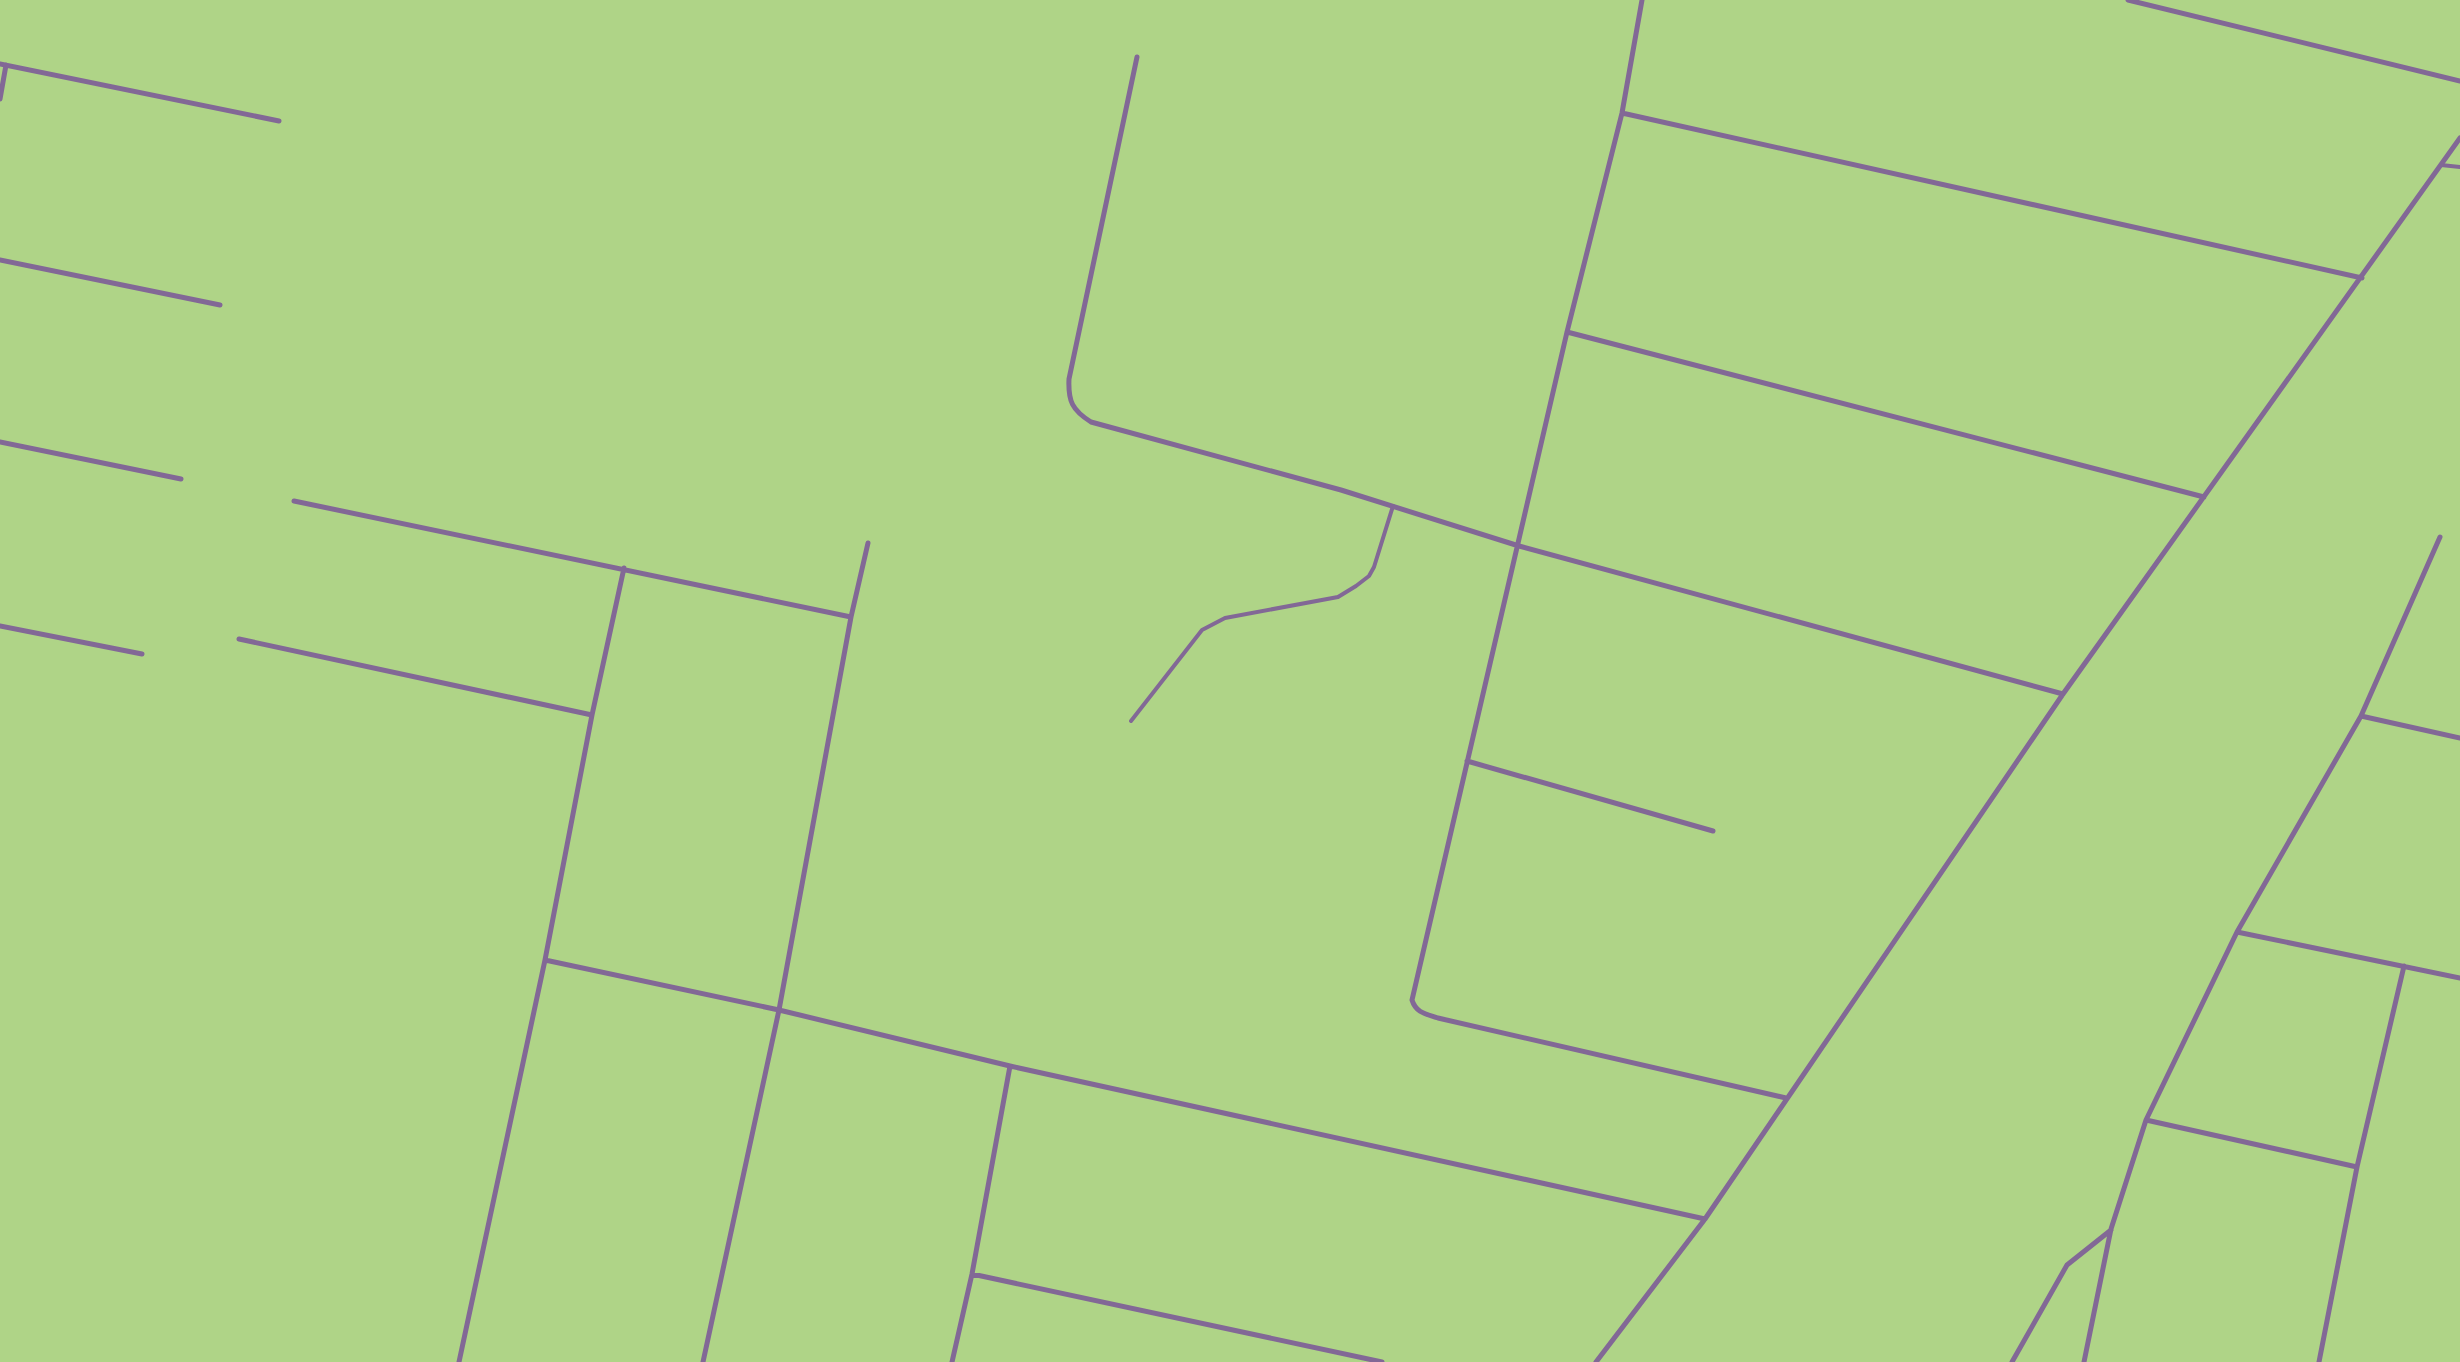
<svg xmlns="http://www.w3.org/2000/svg" width="2460" height="1362" font-family="Rubik,sans-serif">
<style>
.lines{fill:none;stroke-linecap:round;stroke-linejoin:round}
.lane{stroke:#826896;stroke-width:4}
.street{stroke:#826896;stroke-width:5}
</style>
<rect width="100%" height="100%" fill="#afd487"/>
<g class="lines">
<!-- lane -->
<path class="lane" d="M2441 165 2460 167
M1131 721 1202 630 1225 618 1338 597 1356 586 1369 576 1374 567 1393 506"/>
<!-- street -->
<path class="street" d="M1642 0 1622 113 1567 332 1412 1000C1416 1013 1426 1014 1438 1018L1786 1098
M2128 0 2460 81
M1137 57 1069 379C1068 401 1072 410 1091 422L1341 490 1519 546 2063 694
M0 64 279 121
M0 99 6 65
M1622 113 2362 278
M0 260 220 305
M1567 332 2204 497
M0 442 181 479
M294 501 851 617
M0 626 142 654
M239 639 592 715
M2361 716 2460 738
M1467 761 1713 831
M2237 932 2460 978
M545 960 779 1010 1010 1066 1705 1219
M2146 1120 2357 1167
M972 1274 1382 1362
M459 1362 545 960 592 715 624 568
M703 1362 779 1010 851 617 868 543
M952 1362 972 1274 1010 1066
M1596 1362 1705 1219 2063 694 2460 138
M2012 1362 2067 1265 2111 1230
M2084 1362 2111 1229 2146 1120 2237 932 2361 716 2440 537
M2319 1362 2357 1167 2404 966"/>
</g>
</svg>
